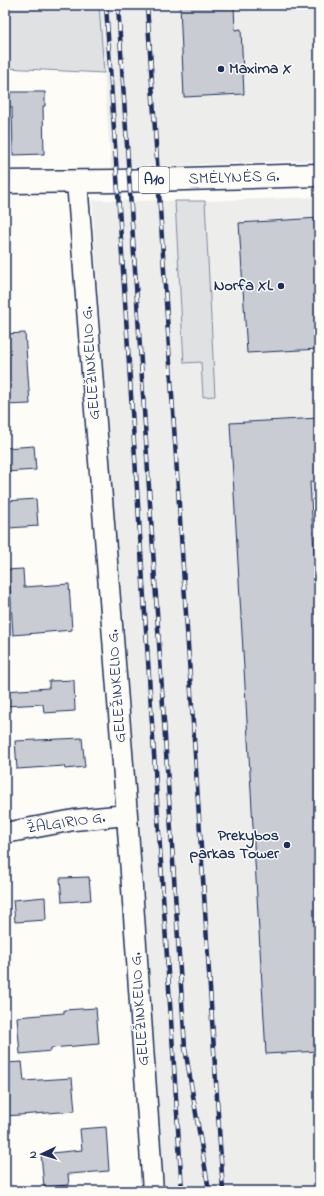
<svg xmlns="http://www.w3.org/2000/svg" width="324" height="1196" font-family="'Indie Flower',sans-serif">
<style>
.built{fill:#edeeec}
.green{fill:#e0e1e3;stroke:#7e88a0}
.building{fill:#c9ccd3;stroke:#1b2f5e}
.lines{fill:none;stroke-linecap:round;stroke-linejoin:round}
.minor-casing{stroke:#1b2f5e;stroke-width:23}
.highway-casing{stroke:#1b2f5e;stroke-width:25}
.minor{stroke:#fdfcf7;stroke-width:20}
.highway{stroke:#fdfcf7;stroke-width:22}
.rail-casing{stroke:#1b2f5e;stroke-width:4.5}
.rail{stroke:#fdfcf7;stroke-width:3;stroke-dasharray:9;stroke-linecap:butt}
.poi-dot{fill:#1b2f5e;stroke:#fdfcf7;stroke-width:1.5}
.labels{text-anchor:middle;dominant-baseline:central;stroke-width:3;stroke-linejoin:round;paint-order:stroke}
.shield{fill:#fdfcf7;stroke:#5f6c8c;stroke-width:1}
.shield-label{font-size:15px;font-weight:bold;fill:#1b2f5e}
.poi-label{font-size:16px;font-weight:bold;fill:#1b2f5e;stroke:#fdfcf7;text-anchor:end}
.street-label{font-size:16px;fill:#1b2f5e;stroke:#fdfcf7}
</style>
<rect width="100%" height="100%" fill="#fdfcf7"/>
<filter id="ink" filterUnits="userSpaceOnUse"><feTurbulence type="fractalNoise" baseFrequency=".025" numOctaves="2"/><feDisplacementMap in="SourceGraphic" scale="8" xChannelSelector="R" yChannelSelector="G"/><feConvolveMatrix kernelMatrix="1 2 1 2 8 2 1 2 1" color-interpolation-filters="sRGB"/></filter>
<g filter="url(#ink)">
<!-- built -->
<path class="built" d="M99 5H319V160L111 168Z
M319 197V1191H157L92 200 175 201 184 363 201 362 203 397 215 396 205 201Z"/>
<!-- green -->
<path class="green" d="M5 5H99L104 73 5 68Z
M175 201H205L215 396 203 397 201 362 184 363Z"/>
<!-- building -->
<path class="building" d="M180 5H226V7H234L235 30 241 29 244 94 184 97Z
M5 92H45V106H43L44 154 13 155 12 107H5Z
M319 218V349L247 353 239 223Z
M25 333 30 404 5 405V334Z
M319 418V481L310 482 319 639V1051L266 1054 230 423Z
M34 446 36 470 5 472V448Z
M36 499 38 526 9 528 7 501Z
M23 569 24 587 69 584 72 630 13 635 10 585H5V570Z
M74 680 75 711 44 713 43 704 5 706V691L49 688V681Z
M82 738 85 767 65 769 64 766 17 769 15 741Z
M89 877 91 900 62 902 60 878Z
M45 897 46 920 15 922 13 900Z
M96 1008 99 1044 51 1048V1051L20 1054 17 1017 64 1013V1010Z
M22 1062 24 1081 72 1078 75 1111 5 1116V1063Z
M106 1127 109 1171 68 1174 69 1185 44 1187 41 1154 82 1150 80 1129Z"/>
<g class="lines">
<defs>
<path id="minor" d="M77 182 127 815 153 1191
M5 833 74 820 127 815"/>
<path id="highway" d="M5 182 118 181 319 175"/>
</defs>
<!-- minor casing -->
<use href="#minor" class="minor-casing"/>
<!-- highway casing -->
<use href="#highway" class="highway-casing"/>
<!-- minor -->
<use href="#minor" class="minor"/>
<!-- highway -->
<use href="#highway" class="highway"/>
<defs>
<path id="rail" d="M106 5 182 1191
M118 5 185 1048 209 1191
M147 5 223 1191"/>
</defs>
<!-- rail casing -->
<use href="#rail" class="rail-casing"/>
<!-- rail -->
<use href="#rail" class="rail"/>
</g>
</g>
<!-- markers -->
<g class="poi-dot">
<circle cx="221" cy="69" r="4"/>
<circle cx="281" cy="286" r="4"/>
<circle cx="287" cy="845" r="4"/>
</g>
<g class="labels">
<!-- shield labels -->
<rect class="shield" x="139" y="167" width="30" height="26" rx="3"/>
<g class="shield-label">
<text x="154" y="180">A10</text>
</g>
<!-- poi labels -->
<g class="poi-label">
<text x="229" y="69" text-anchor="start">Maxima X</text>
<text x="273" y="286">Norfa XL</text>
<text x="279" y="836">Prekybos<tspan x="279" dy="18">parkas Tower</tspan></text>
</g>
<!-- street labels -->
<g class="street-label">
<text transform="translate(234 178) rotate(-2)">SMĖLYNĖS G.</text>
<text transform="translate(91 363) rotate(-94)">GELEŽINKELIO G.</text>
<text transform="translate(117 686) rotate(-94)">GELEŽINKELIO G.</text>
<text transform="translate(66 823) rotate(-8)">ŽALGIRIO G.</text>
<text transform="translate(140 1009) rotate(-94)">GELEŽINKELIO G.</text>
</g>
</g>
<!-- margin -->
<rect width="324" height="1196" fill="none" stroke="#fdfcf7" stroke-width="20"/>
<rect x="10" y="10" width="304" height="1176" fill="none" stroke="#1b2f5e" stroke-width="1.5" filter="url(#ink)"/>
<!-- north arrow -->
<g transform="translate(42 1154) rotate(266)" stroke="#fdfcf7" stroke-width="3" paint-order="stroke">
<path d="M0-3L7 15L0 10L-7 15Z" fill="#1b2f5e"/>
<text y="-6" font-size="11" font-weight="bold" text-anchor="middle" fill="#1b2f5e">N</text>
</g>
</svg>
